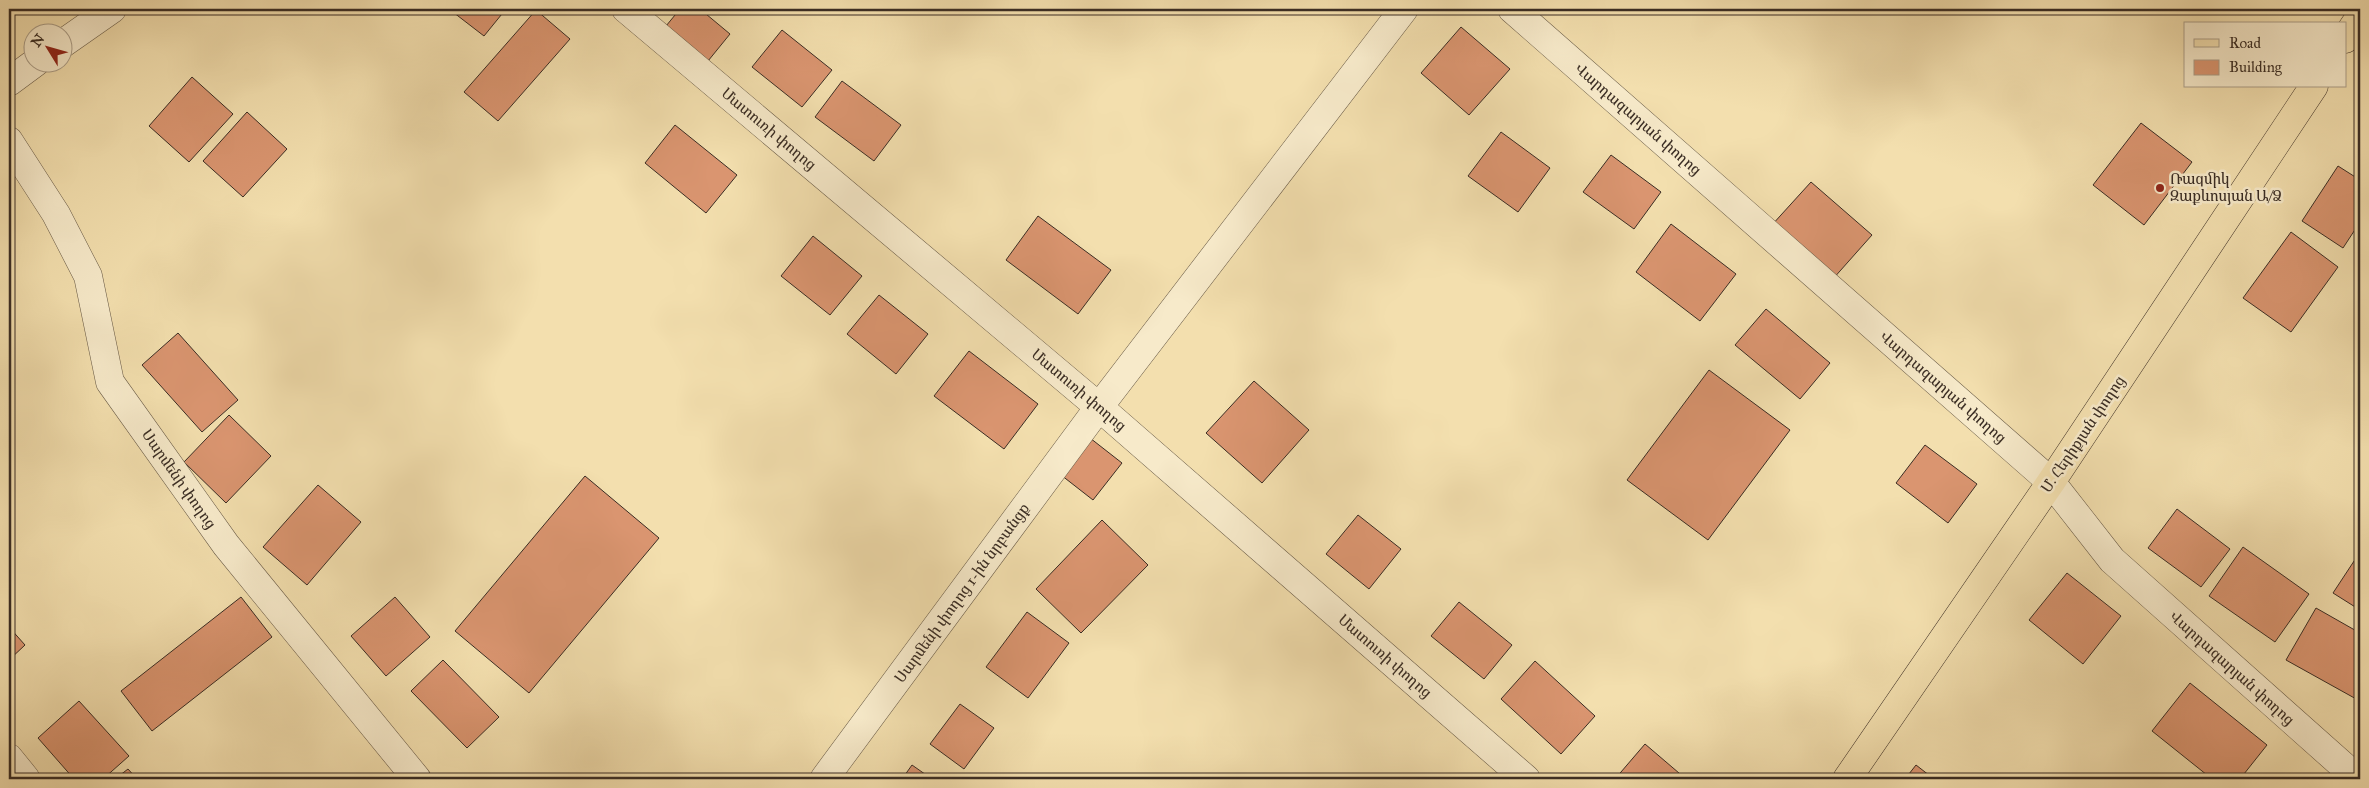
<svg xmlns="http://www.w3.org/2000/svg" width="2369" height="788" font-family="'IM FELL Great Primer','Noto Serif Armenian',serif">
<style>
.building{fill:#da9570;stroke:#3a2d24}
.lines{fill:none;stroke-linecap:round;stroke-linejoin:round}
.minor-casing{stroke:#685a46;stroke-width:29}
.major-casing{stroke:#3a2d24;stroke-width:29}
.minor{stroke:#f7eaca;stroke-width:28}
.major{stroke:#f3dfae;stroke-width:28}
.poi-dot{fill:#8f2418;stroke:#f7eaca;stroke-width:2}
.labels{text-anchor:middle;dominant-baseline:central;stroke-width:5;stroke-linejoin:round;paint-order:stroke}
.street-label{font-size:15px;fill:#3a2d24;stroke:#f7eaca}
.poi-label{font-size:15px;fill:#3a2d24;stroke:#f7eaca;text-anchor:start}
</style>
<rect width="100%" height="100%" fill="#f3dfae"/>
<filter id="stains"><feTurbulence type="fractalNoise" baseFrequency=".004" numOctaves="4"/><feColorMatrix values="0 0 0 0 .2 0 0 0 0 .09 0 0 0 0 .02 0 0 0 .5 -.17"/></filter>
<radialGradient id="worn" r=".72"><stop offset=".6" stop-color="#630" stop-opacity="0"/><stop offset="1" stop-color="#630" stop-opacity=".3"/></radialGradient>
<!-- building -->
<path class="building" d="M449 9H506L484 36Z
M680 9H700L730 34 708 61 666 26Z
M536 10 570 39 498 121 464 92Z
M1461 27 1510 69 1469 115 1421 73Z
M782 30 832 70 802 107 752 67Z
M192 77 233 114 189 162 149 126Z
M842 81 901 125 874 161 815 117Z
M247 112 287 149 243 197 203 161Z
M2141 123 2192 162 2144 225 2093 185Z
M675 125 737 175 706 213 645 163Z
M1501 132 1550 168 1518 212 1468 176Z
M1611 155 1661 192 1634 229 1583 192Z
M2338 166 2360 180V222L2343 248 2302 221Z
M1811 182 1872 235 1832 280 1771 226Z
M1038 216 1111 270 1078 314 1006 260Z
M1671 224 1736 274 1700 321 1636 272Z
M2291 232 2338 267 2291 332 2243 298Z
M813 236 862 276 830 315 781 276Z
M879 295 928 334 896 374 847 334Z
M1766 309 1830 363 1800 399 1735 345Z
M178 333 238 400 202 432 142 365Z
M969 351 1038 404 1004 449 934 396Z
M1709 370 1790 430 1708 540 1627 480Z
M1254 381 1309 430 1262 483 1206 433Z
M229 415 271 456 226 503 184 462Z
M1090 438 1122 463 1093 500 1061 475Z
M1925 445 1977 484 1948 523 1896 483Z
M585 476 659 538 529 693 455 631Z
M318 485 361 522 307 585 263 547Z
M2177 509 2230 549 2201 587 2148 548Z
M1358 515 1401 549 1369 589 1326 554Z
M1102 520 1148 565 1081 633 1036 589Z
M2243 547 2309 594 2275 642 2209 596Z
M2360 552V610L2333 593Z
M2067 573 2121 616 2083 664 2029 620Z
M241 597 272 637 152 731 121 691Z
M395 597 430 637 386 676 351 636Z
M1459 602 1512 645 1484 679 1431 636Z
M2316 608 2360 633V696L2358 700 2286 660Z
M1027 612 1069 643 1028 698 986 667Z
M9 627 25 645 9 660Z
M443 660 499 717 467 748 411 691Z
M1535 661 1595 716 1561 754 1501 699Z
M2190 683 2267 745 2240 779H2212L2152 731Z
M79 701 129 756 103 779H74L38 738Z
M960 704 994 728 964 769 930 744Z
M1645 744 1686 779H1615Z
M912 765 932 779H902Z
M1916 765 1934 779H1905Z
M128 769 137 779H115Z"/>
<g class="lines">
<defs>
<path id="minor" d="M626 9 1099 407 1526 779
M1512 9 2051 482 2112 560 2358 779
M62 44 112 9
M9 82 36 62
M9 141 56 214 88 276 110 382 226 545 417 779
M9 758 26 779
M824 779 1099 407 1404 9"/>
<path id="major" d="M2345 39 2360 17
M1847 779 2051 482 2314 86"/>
</defs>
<!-- minor casing -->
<use href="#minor" class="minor-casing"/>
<!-- major casing -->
<use href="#major" class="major-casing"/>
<!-- minor -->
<use href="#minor" class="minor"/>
<!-- major -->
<use href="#major" class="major"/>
</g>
<!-- markers -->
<circle class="poi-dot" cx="2160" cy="188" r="5"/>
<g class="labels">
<!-- street labels -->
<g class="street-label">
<text transform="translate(1638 119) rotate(41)">Վարդազարյան փողոց</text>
<text transform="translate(769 129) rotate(40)">Մատուռի փողոց</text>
<text transform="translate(1943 387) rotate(41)">Վարդազարյան փողոց</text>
<text transform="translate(1079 390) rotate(40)">Մատուռի փողոց</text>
<text transform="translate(2083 434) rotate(-56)">Մ. Հերիքյան փողոց</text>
<text transform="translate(179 479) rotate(55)">Սարմենի փողոց</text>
<text transform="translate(962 593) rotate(-54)">Սարմենի փողոց 1-ին նրբանցք</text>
<text transform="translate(1385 656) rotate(41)">Մատուռի փողոց</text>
<text transform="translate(2232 668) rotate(42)">Վարդազարյան փողոց</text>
</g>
<!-- poi labels -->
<g class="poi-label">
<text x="2170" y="179">Ռազմիկ<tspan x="2170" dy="17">Զաքևոսյան Ա/Ձ</tspan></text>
</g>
</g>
<!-- margin -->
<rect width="2369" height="788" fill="none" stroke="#f3dfae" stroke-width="30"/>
<rect x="10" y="10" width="2349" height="768" fill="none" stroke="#3a2d24" stroke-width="2.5"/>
<rect x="15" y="15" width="2339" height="758" fill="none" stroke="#3a2d24"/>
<!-- legend -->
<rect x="2184" y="22" width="162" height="65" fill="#f7eaca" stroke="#ab9e88"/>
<rect x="2194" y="39" width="25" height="8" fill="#f3dfae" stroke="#ab9e88"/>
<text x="2229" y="48" font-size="15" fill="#3a2d24">Road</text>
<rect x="2194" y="60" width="25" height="15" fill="#da9570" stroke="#ab9e88"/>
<text x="2229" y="72" font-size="15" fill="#3a2d24">Building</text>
<!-- north arrow -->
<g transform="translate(48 48) rotate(307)"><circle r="24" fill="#f7eaca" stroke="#ab9e88"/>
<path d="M0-4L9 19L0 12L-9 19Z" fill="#8f2418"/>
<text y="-8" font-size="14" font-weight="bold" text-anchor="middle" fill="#3a2d24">N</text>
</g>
<rect width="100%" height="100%" filter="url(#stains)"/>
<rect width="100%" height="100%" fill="url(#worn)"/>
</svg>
